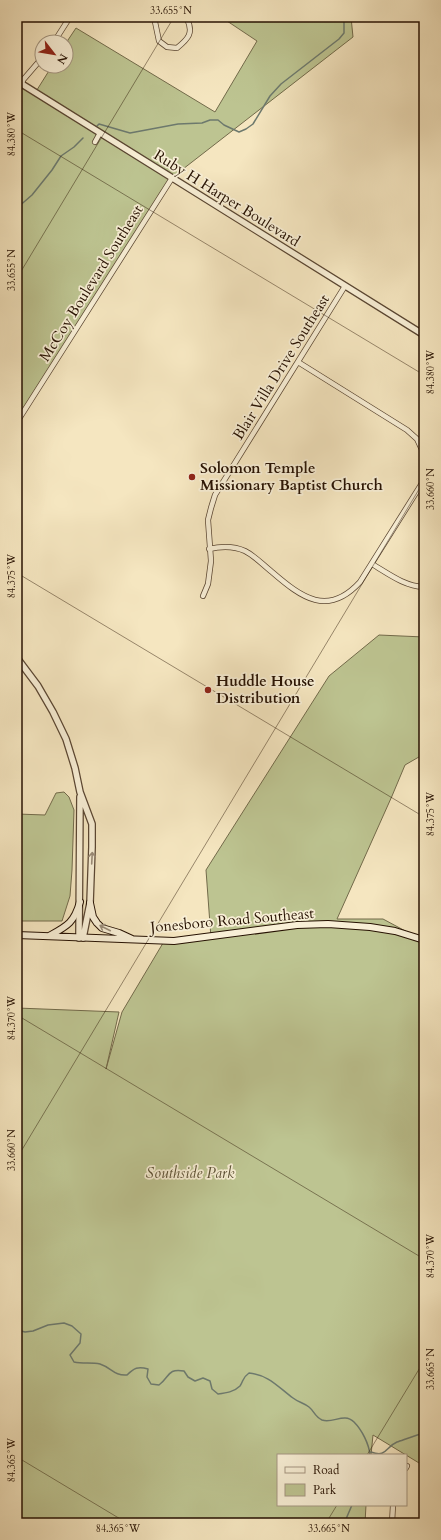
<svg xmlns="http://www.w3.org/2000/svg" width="441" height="1540" font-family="Cardo,serif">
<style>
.green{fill:#bdc491;stroke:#726a4a}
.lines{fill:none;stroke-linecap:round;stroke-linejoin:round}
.stream{stroke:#6d796d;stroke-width:1.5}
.minor-casing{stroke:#5a4632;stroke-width:6}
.tertiary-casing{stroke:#5a4632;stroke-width:8}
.secondary-casing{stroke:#261102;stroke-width:8}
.minor{stroke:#f8efd6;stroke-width:4.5}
.tertiary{stroke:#f8efd6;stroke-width:5.5}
.secondary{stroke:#f8efd6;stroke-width:6}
.oneway{stroke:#9a8b77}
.ticks{fill:none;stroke:#261102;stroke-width:1;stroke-opacity:0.45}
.poi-dot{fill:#8f2418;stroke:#f8efd6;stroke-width:1.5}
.labels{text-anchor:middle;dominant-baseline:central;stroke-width:3.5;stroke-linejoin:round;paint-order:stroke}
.street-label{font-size:15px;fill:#261102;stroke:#f8efd6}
.poi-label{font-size:15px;font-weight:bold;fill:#261102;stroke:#f8efd6;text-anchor:start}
.park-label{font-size:15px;font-style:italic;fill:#5b5034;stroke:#f8efd6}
.neatline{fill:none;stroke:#261102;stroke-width:1.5}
.ticks-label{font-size:10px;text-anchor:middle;fill:#261102}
</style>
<rect width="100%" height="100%" fill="#f5e6c0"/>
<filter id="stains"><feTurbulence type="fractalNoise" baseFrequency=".005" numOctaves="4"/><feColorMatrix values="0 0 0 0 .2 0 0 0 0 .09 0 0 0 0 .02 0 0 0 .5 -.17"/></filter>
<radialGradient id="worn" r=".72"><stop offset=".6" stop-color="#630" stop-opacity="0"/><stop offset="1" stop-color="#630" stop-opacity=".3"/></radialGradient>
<!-- green -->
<path class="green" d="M221 17H351L353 37 174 176 17 418V82L35 93 52 66H66V43L76 28 215 112 257 41Z
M379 635 424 637V754L405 765 392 796 337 919H383L424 941V1466L373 1435 371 1455H278V1505H366L365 1523H17V1008L119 1012 106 1069 122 1012 166 938H211L206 870 329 676Z
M64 792 69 797 74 810 72 870 70 896 62 921H17V814L45 815 56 793Z"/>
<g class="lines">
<!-- stream -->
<path class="stream" d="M97 126 99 124 130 133 178 124 202 123 210 120H218L224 125 239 132 246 129 253 124 270 96 281 84 339 39 344 33V17
M17 208 32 195 52 170 61 156 74 147 83 138
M17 1330 25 1332 33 1331 48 1325 64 1323 72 1326 81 1334 80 1343 70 1355 74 1362C83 1364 92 1362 100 1364 112 1368 114 1376 127 1375 134 1368 138 1366 148 1369L147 1377 151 1384 159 1385C170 1377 167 1368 184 1371L188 1377 195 1381 203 1378 210 1381 212 1389 218 1394C226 1393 234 1392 240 1386 244 1380 242 1378 249 1373 269 1375 278 1387 293 1398 298 1402 304 1403 309 1407 314 1411 315 1417 322 1420 333 1424 344 1412 354 1422 362 1430 369 1444 370 1455
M371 1452C387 1458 385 1447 397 1442 403 1440 419 1434 424 1433
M342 1523 346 1519 352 1505"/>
<defs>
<path id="minor" d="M154 17 159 41 167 47 177 48C188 39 194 33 187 19L184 17
M54 42 70 17
M22 84 23 80 42 58
M95 142 100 133
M298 362 407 430 417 439 424 454
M17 422 172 178
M209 549C222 546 234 546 245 551 255 556 263 565 272 572 302 598 328 617 360 582L424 480
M372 564C389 574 404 586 424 587
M203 596 208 584 211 561 208 520 211 508 215 495 345 286
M406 1468 407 1466
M392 1523 393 1505"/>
<path id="tertiary" d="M17 81 424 335
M17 658 38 686 53 712 66 739 75 768 80 792 92 824V847L90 903 83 938
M79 938 80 797"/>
<path id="secondary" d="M90 903 93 917 97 923 102 928 119 933 132 939
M17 935 174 941 297 925 328 924 370 927 395 931 424 940
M49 936C67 926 74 923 80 902"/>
</defs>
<!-- minor casing -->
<use href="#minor" class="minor-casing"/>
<!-- tertiary casing -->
<use href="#tertiary" class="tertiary-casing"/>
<!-- secondary casing -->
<use href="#secondary" class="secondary-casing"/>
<!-- minor -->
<use href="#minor" class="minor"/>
<!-- tertiary -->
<use href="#tertiary" class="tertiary"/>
<!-- secondary -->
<use href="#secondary" class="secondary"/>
</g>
<!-- one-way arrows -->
<defs><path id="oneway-shaft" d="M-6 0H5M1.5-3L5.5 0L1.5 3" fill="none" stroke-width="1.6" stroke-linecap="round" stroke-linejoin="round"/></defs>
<g class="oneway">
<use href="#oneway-shaft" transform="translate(92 858) rotate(-87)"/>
<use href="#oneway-shaft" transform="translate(105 928) rotate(-153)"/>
</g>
<!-- ticks -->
<path class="ticks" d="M17 130 424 375M17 278 174 17M17 573 424 817M17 1015 424 1259M17 1158 424 481M367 1455 424 1361M17 1457 127 1523M326 1523 337 1505"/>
<!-- markers -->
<g class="poi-dot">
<circle cx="192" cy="477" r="4"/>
<circle cx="208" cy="690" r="4"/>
</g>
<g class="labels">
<!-- street labels -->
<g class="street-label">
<text transform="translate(227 198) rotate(32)">Ruby H Harper Boulevard</text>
<text transform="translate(91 283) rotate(-58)">McCoy Boulevard Southeast</text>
<text transform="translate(281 367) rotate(-58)">Blair Villa Drive Southeast</text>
<text transform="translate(232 920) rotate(-5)">Jonesboro Road Southeast</text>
</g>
<!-- poi labels -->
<g class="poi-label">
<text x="200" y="468">Solomon Temple<tspan x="200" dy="17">Missionary Baptist Church</tspan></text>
<text x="216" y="681">Huddle House<tspan x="216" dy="17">Distribution</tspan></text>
</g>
<!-- park labels -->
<g class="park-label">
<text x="190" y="1173">Southside Park</text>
</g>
</g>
<!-- margin -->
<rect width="441" height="1540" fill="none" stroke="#f5e6c0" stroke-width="44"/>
<!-- legend -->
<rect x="277" y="1454" width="130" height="52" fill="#f8efd6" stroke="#a49681"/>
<rect x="285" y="1467" width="20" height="6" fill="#f8efd6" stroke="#a49681"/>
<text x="313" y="1474" font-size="12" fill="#261102">Road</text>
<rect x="285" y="1484" width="20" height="12" fill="#bdc491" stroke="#a49681"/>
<text x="313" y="1494" font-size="12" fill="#261102">Park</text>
<!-- north arrow -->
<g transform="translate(54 54) rotate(121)"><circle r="19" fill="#f8efd6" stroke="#a49681"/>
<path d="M0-3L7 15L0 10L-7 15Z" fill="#8f2418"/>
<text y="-6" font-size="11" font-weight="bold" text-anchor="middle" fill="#261102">N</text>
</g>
<rect x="22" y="22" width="397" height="1496" class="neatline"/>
<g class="ticks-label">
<text x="171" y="14">33.655°N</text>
<text transform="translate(11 134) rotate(-90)" y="4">84.380°W</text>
<text transform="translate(11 270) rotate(-90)" y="4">33.655°N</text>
<text transform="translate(430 372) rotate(-90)" y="4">84.380°W</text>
<text transform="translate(430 489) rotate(-90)" y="4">33.660°N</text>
<text transform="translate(11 576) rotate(-90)" y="4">84.375°W</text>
<text transform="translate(430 814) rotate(-90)" y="4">84.375°W</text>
<text transform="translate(11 1018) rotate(-90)" y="4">84.370°W</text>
<text transform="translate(11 1150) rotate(-90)" y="4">33.660°N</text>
<text transform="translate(430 1256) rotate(-90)" y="4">84.370°W</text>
<text transform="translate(430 1369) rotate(-90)" y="4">33.665°N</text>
<text transform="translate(11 1460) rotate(-90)" y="4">84.365°W</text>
<text x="118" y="1532">84.365°W</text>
<text x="329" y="1532">33.665°N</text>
</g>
<rect width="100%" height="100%" filter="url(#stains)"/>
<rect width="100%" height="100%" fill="url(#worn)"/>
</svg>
